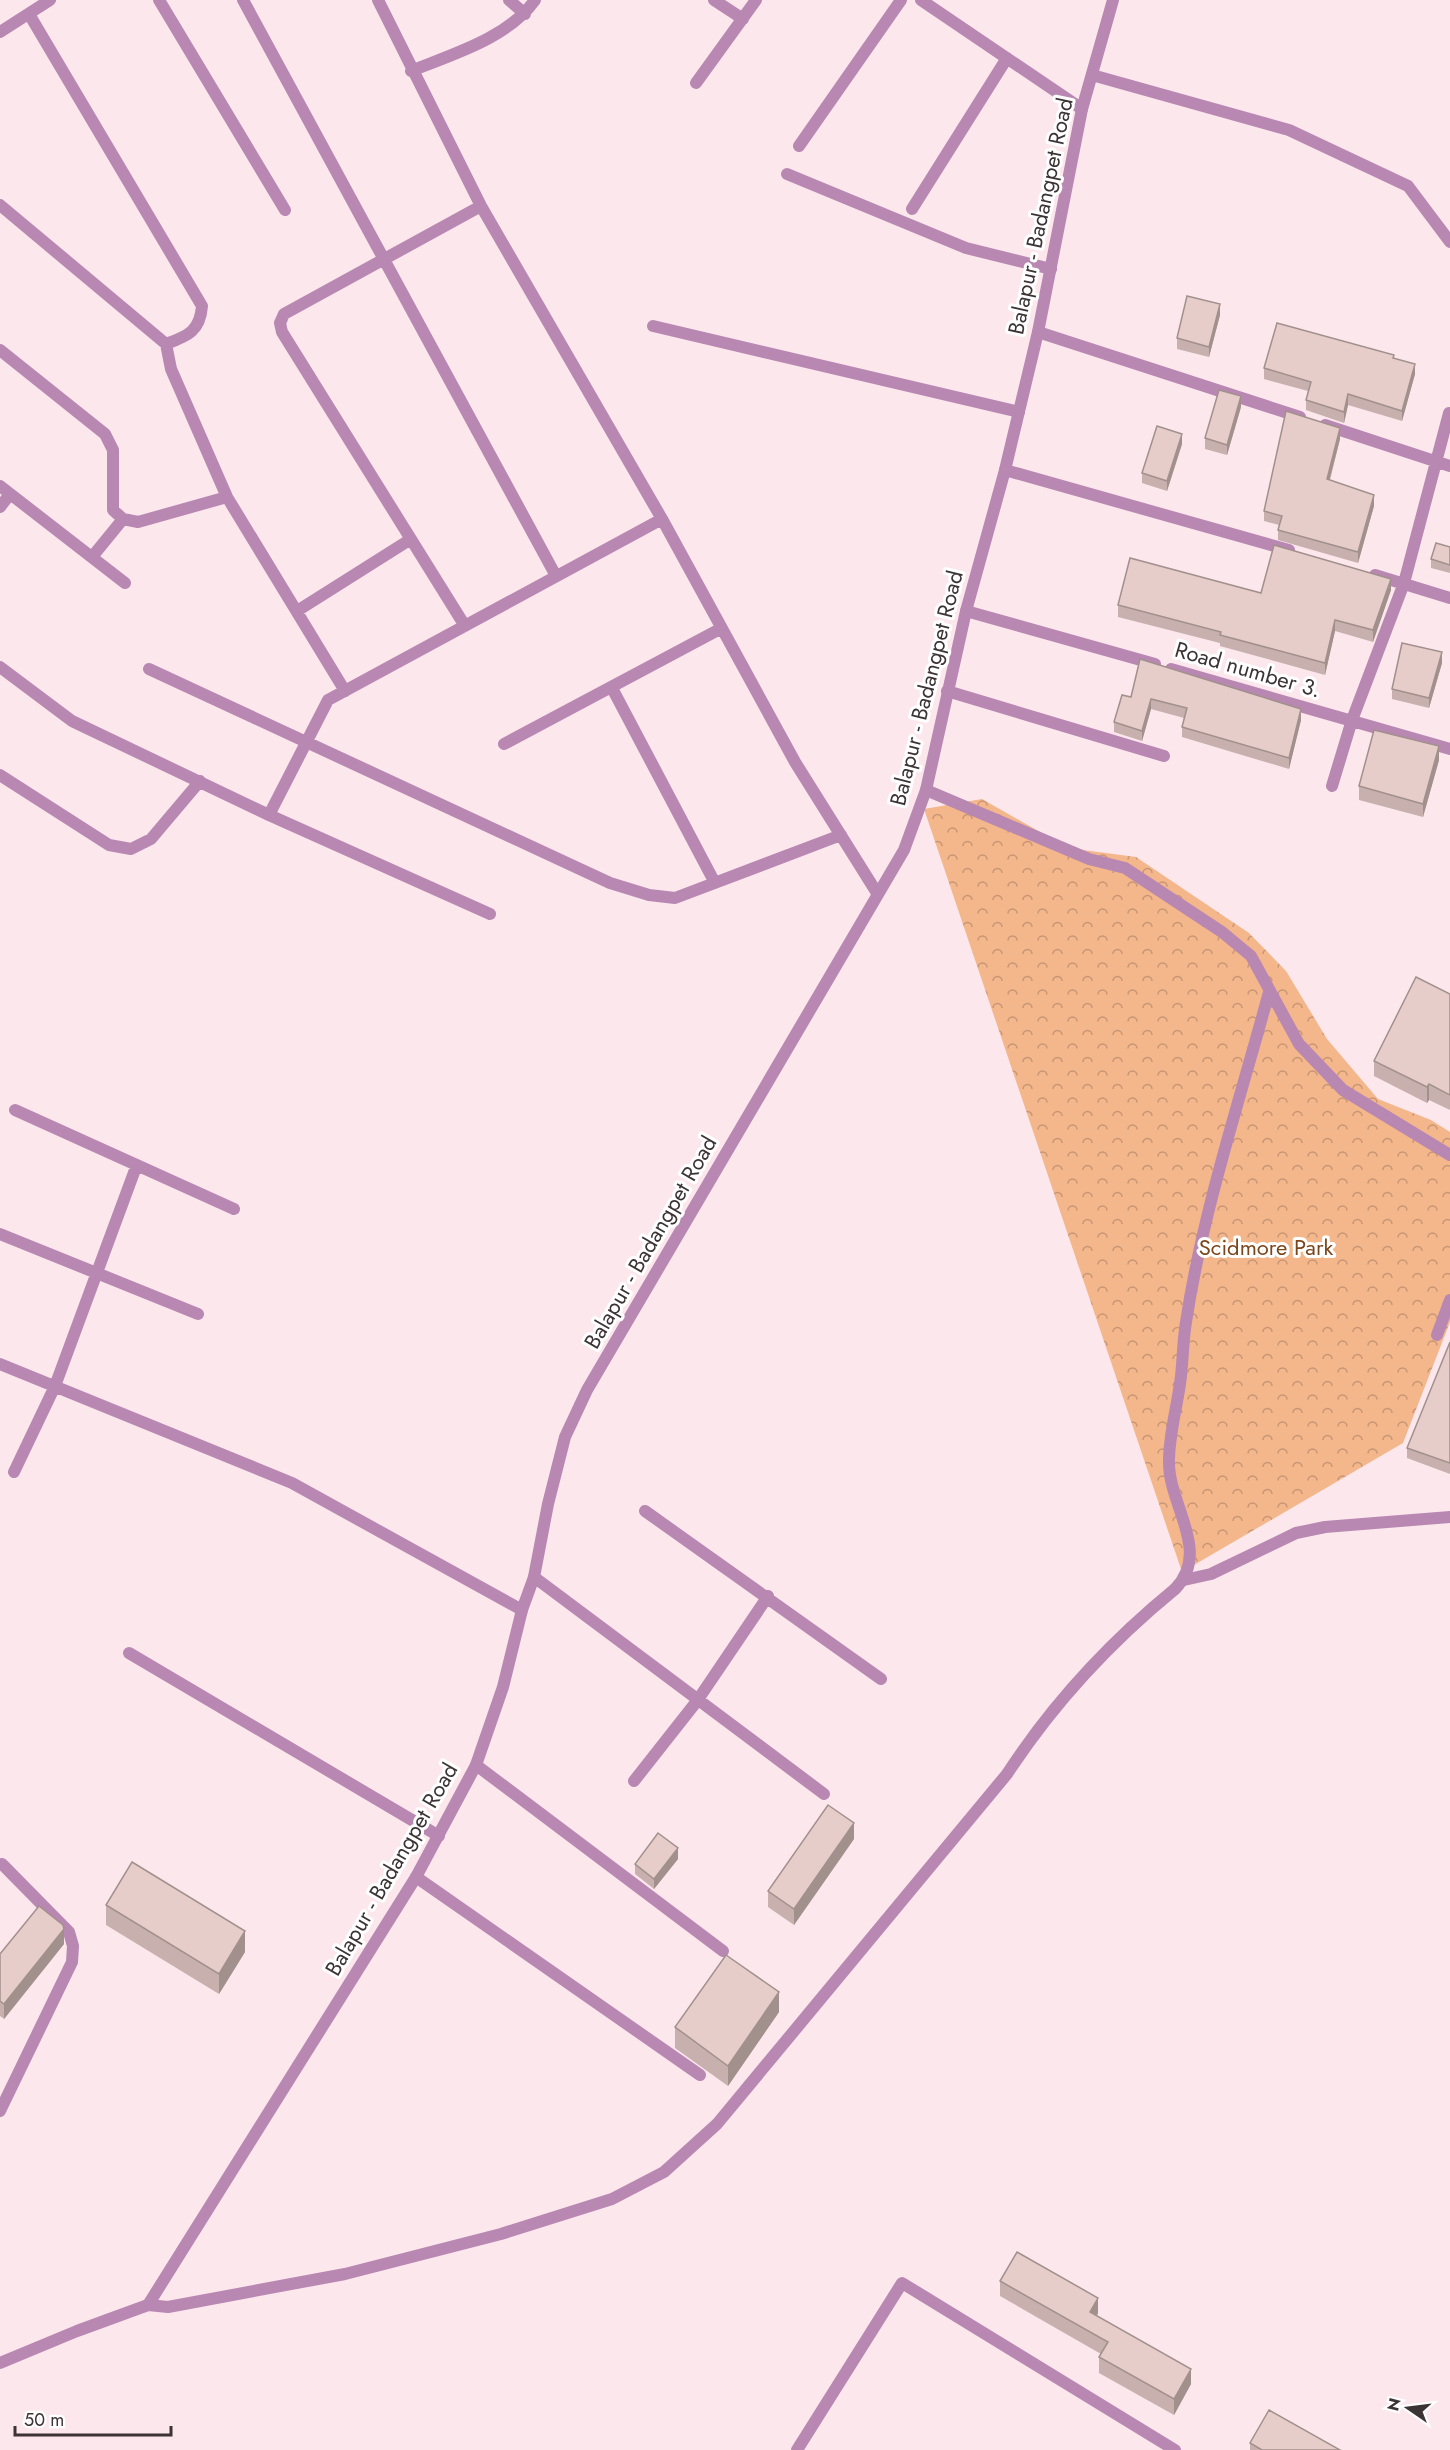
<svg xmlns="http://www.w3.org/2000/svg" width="1450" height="2450" font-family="Jost,sans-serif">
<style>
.park{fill:url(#park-crowns)}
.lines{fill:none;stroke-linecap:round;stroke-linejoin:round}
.service{stroke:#b888b3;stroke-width:12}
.minor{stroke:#b888b3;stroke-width:12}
.tertiary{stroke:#b888b3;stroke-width:12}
.wall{fill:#c7b0ae}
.shaded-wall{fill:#a2908d}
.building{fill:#e7cdca;stroke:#a2908d;stroke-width:1.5}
.labels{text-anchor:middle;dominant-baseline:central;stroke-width:6;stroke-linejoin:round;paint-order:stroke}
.street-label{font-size:22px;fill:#3c3335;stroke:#fff}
.park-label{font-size:22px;fill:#7b461b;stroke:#fff}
</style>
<defs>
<pattern id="park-crowns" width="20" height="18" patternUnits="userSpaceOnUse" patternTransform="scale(1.5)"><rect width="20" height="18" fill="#f4b78c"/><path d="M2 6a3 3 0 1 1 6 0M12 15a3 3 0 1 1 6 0" fill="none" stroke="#c79573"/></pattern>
</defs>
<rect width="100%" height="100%" fill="#fce7ed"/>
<!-- park -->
<path class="park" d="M982 799 1068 848 1136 857 1249 933 1286 971 1327 1039 1378 1099 1431 1120 1450 1132V1322L1403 1443 1182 1572 924 809Z"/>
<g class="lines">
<!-- service -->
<path class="service" d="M787 174 966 248 1051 269
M653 326 1019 412
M1184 1580 1211 1574 1296 1533 1325 1527 1450 1517
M129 1653 439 1836
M0 2111 72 1962 73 1946 69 1932 2 1864
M148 2305 168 2307 345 2274 501 2234 612 2199 664 2172 717 2124 1007 1774C1054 1702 1109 1643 1175 1589
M797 2450 902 2283 1175 2450"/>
<!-- minor -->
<path class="minor" d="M159 0 285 210
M243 0 556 576
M378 0 481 206 662 519 795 762 877 893
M509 0 525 14
M714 0 743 19
M921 0 1082 109
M29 14 202 306C200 331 188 336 166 344
M0 32 50 0
M411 71C453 54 508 38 535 0
M1092 75 1289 130 1408 186 1450 242
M696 83 756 0
M799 146 901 0
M0 205 166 344 171 369 227 497 345 691
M912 209 1007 58
M1038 332 1300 417
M0 350 105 434 113 450V510L123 519 138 522 227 497
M1325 425 1450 466
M1005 470 1289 550
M0 486 125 583
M0 507 10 494
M92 557 123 519
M1375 575 1450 598
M297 611 411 539
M966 611 1155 664
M465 626 282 332 280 323 284 314 481 206
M0 667 72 721 269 815 490 914
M149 669 610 883 649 895 675 898 841 835
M1171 669 1450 749
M612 688 715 883
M947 691 1164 756
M504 744 720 629
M0 775 109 845 131 849 151 839 200 781
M1332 786 1352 720 1404 583 1449 413
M926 790 1089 859 1125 868 1222 932 1251 956 1299 1044 1343 1090 1450 1155
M269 815 328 700 662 519
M15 1110 234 1209
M0 1234 198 1314
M1437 1335 1450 1300
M0 1364 292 1483 522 1610
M14 1472 55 1386 136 1167
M645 1511 881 1679
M534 1577 824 1794
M1175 1589C1212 1551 1168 1505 1169 1461 1169 1433 1178 1404 1181 1376 1183 1358 1183 1340 1186 1322 1203 1210 1240 1100 1269 992
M476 1765 723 1951
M634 1781 697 1701 768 1596
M416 1877 700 2075"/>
<!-- tertiary -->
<path class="tertiary" d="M0 2363 77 2331 148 2305 416 1877 476 1765 503 1687 522 1610 534 1577 548 1504 565 1437 587 1390 904 850 926 790 966 611 1005 470 1038 332 1082 109 1113 0"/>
</g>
<!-- wall -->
<path class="wall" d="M1220 315 1209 357 1177 349V338Z
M1394 358 1415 374 1402 421 1348 405 1344 423 1306 410V400L1308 391 1264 379V368Z
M1241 407 1227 455 1205 449V438Z
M1340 439 1330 480 1374 506 1358 563 1278 540V530L1279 525 1264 521V511Z
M1182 444 1167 491 1142 483V473Z
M1450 547V573L1431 568V559Z
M1391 590 1373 642 1335 631 1325 675 1220 646V643L1118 617V605L1261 593Z
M1140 659 1301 720 1289 769 1182 737V727L1184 718 1151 709 1142 741 1114 732V722L1131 697Z
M1442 663 1429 708 1392 699V689Z
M1439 760 1423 817 1359 800V786Z
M1450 994V1110L1429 1100 1427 1103 1374 1076V1061Z
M1450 1342V1474L1407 1458V1448Z
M854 1839 794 1925 768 1907V1891Z
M678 1859 654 1889 635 1874V1864Z
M106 1905 245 1952 219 1994 106 1925Z
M64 1944 4 2019 0 2016V1954Z
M779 2012 728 2086 675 2048V2027Z
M1000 2281 1098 2313 1097 2316 1191 2384 1174 2415 1099 2373V2357L1101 2354 1000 2296Z
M1250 2443 1340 2450H1250Z"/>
<!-- shaded-wall -->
<path class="shaded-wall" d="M1220 304V315L1209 357V347Z
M1415 364V374L1402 421V411Z
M1348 394V405L1344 423V412Z
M1241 396V407L1227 455V445Z
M1340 428V439L1327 489V479Z
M1182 434V444L1167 491V481Z
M1374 495V506L1358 563V552Z
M1391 579V590L1373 642V630Z
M1335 620V631L1325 675V663Z
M1442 652V663L1429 708V698Z
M1151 699V709L1142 741V731Z
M1301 709V720L1289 769V758Z
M1439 746V760L1423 817V804Z
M1429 1084V1100L1427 1103V1087Z
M854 1823V1839L794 1925V1909Z
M678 1848V1859L654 1889V1879Z
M64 1929V1944L4 2019V2004Z
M245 1931V1952L219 1994V1974Z
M779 1992V2012L728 2086V2066Z
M1098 2298V2313L1090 2328V2312Z
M1191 2369V2384L1174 2415V2399Z"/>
<!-- building -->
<path class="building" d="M1187 296 1220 304 1209 347 1177 338Z
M1277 323 1394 355 1393 358 1415 364 1402 411 1348 394 1344 412 1306 400 1311 382 1264 368Z
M1219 390 1241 396 1227 445 1205 438Z
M1286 411 1340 428 1327 479 1374 495 1358 552 1278 530 1282 516 1264 511Z
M1157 426 1182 434 1167 481 1142 473Z
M1436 543 1450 547V565L1431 559Z
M1274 545 1391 579 1373 630 1335 620 1325 663 1220 635 1221 632 1118 605 1130 558 1261 593Z
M1402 643 1442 652 1429 698 1392 689Z
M1140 659 1301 709 1289 758 1182 727 1187 708 1151 699 1142 731 1114 722 1122 695 1131 697Z
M1374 730 1439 746 1423 804 1359 786Z
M1416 977 1450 994V1095L1429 1084 1427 1087 1374 1061Z
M1450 1342V1463L1407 1448Z
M828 1805 854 1823 794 1909 768 1891Z
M658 1833 678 1848 654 1879 635 1864Z
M132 1862 245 1931 219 1974 106 1905Z
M39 1906 63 1925 64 1929 4 2004 0 2001V1954Z
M726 1955 779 1992 728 2066 675 2027Z
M1017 2252 1098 2298 1090 2312 1191 2369 1174 2399 1099 2357 1108 2342 1000 2281Z
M1269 2410 1340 2450H1262L1250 2443Z"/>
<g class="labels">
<!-- street labels -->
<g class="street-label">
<text transform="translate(1040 216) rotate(-78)">Balapur - Badangpet Road</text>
<text transform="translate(1248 669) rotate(16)">Road number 3.</text>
<text transform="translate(926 688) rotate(-76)">Balapur - Badangpet Road</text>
<text transform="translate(650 1242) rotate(-60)">Balapur - Badangpet Road</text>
<text transform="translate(391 1869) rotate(-60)">Balapur - Badangpet Road</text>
</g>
<!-- park labels -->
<g class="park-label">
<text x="1266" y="1247">Scidmore Park</text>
</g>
</g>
<!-- north arrow -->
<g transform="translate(1408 2408) rotate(284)" stroke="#ffffff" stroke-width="4.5" paint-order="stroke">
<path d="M0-4.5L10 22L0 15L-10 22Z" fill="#3c3335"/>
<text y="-9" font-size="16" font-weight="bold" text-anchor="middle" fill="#3c3335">N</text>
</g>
<!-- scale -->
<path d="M15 2426v9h156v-9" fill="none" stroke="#3c3335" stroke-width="3"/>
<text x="24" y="2426" font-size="18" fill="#3c3335" stroke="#ffffff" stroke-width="4.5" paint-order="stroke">50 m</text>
</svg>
